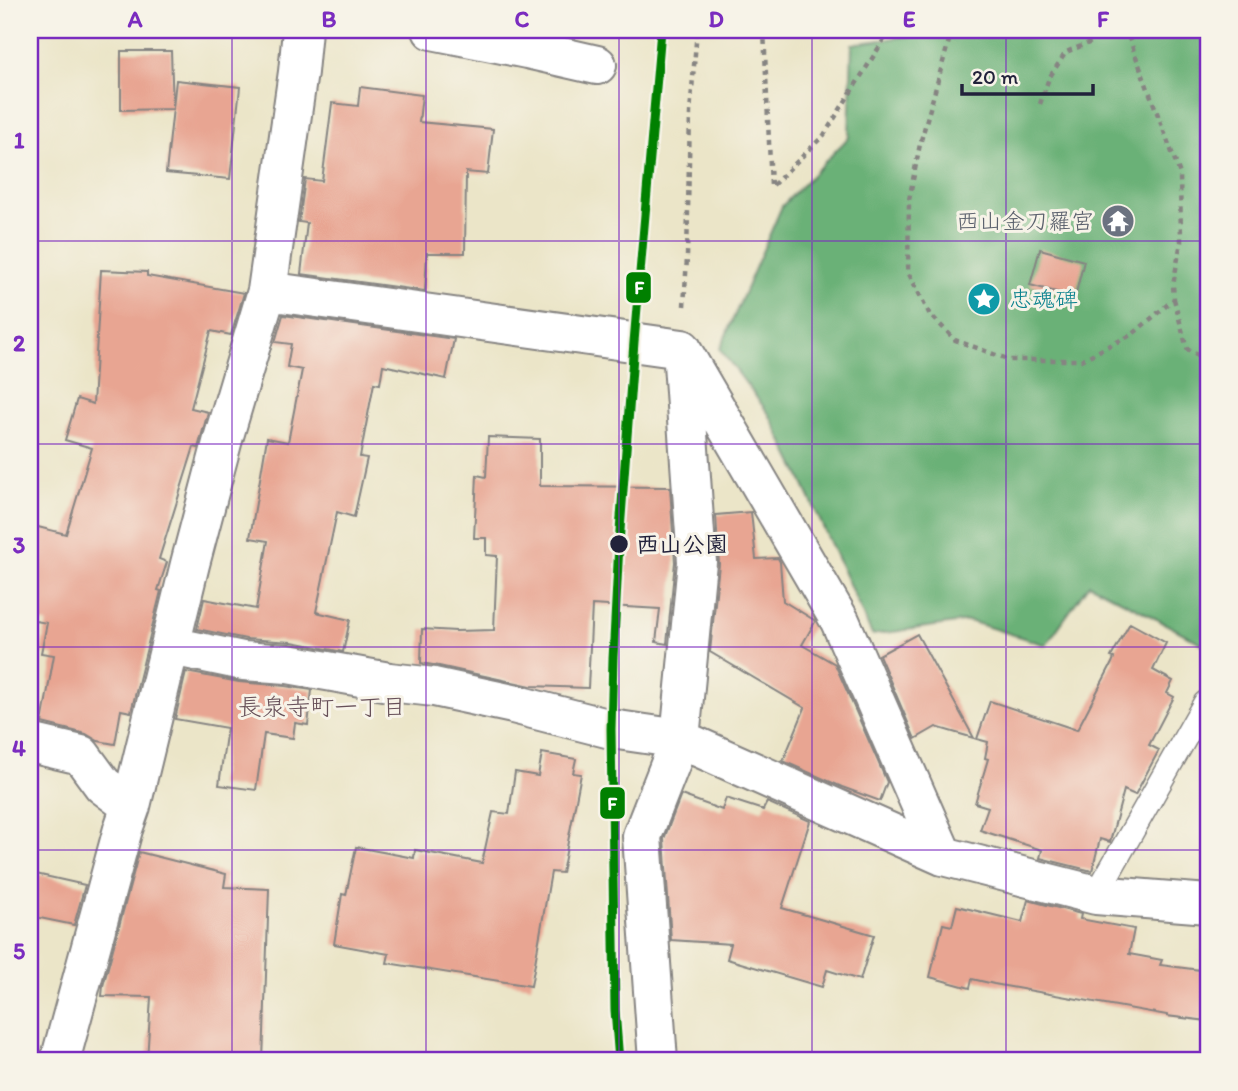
<svg xmlns="http://www.w3.org/2000/svg" width="1238" height="1091" font-family="Itim,'Klee One',sans-serif">
<style>
.forest{fill:#6ab177;stroke:#466a59;stroke-width:2}
.building{fill:#e8a592}
.lines{fill:none;stroke-linecap:round;stroke-linejoin:round}
.service-casing{stroke:#868482;stroke-width:26}
.minor-casing{stroke:#868482;stroke-width:42}
.path{stroke:#868482;stroke-width:4.5;stroke-dasharray:5 5;stroke-linecap:butt}
.service{stroke:#fff;stroke-width:23}
.minor{stroke:#fff;stroke-width:38}
.rail-1-casing{stroke:#f7f3e8;stroke-width:14}
.rail-1{stroke:#008000;stroke-width:9}
.grid{fill:none;stroke:#7b2cbf;stroke-width:2;stroke-opacity:0.55}
.stop-dot{fill:#22223b;stroke:#f7f3e8;stroke-width:2.5}
.labels{text-anchor:middle;dominant-baseline:central;stroke-width:6;stroke-linejoin:round;paint-order:stroke}
.worship-label{font-size:23px;fill:#5b616d;stroke:#f7f3e8;text-anchor:end}
.culture-label{font-size:23px;fill:#0d838f;stroke:#f7f3e8;text-anchor:start}
.stop-label{font-size:23px;font-weight:bold;fill:#22223b;stroke:#f7f3e8;text-anchor:start}
.neighbourhood-label{font-size:24px;fill:#675059;stroke:#f7f3e8}
.line-badge{stroke:#f7f3e8;stroke-width:2.5}
.badge-label{font-size:19px;text-anchor:middle;font-weight:bold;fill:#fff}
.neatline{fill:none;stroke:#7b2cbf;stroke-width:2.5}
.grid-label{font-size:23px;text-anchor:middle;font-weight:bold;fill:#7b2cbf}
</style>
<rect width="100%" height="100%" fill="#f7f3e8"/>
<filter id="ink" filterUnits="userSpaceOnUse"><feTurbulence type="fractalNoise" baseFrequency=".0143" numOctaves="2"/><feDisplacementMap in="SourceGraphic" scale="14" xChannelSelector="R" yChannelSelector="G"/><feConvolveMatrix kernelMatrix="1 2 1 2 8 2 1 2 1" color-interpolation-filters="sRGB"/></filter>
<filter id="wash" filterUnits="userSpaceOnUse"><feTurbulence type="fractalNoise" baseFrequency=".00686" numOctaves="4" result="noise"/><feDisplacementMap in="SourceGraphic" scale="28" xChannelSelector="R" yChannelSelector="G"/><feGaussianBlur stdDeviation="1.57" result="paint"/><feColorMatrix in="noise" values="0 0 0 0 0 0 0 0 0 0 0 0 0 0 0 0 0 1.4 0 .05"/><feComposite in="paint" operator="in"/></filter>
<g filter="url(#wash)">
<rect width="100%" height="100%" fill="#ebe5c8"/>
<!-- forest -->
<path class="forest" d="M928 30H1208V647L1140 610 1089 584 1046 645 969 621 872 635 799 474 769 414 720 349 782 206 849 137 852 44 923 34Z"/>
<g id="blocks">
<!-- building -->
<path class="building" d="M121 51H171L173 109 121 110Z
M176 80 240 87 230 179 166 173Z
M360 87 422 95 419 122 493 129 488 174 466 172 465 253H427L425 291 301 274 307 223 299 222 305 179 322 181 332 103 358 106Z
M1040 249 1084 261 1075 297 1030 285Z
M101 270 147 272V276L244 293 231 335 211 331 191 408 208 412 198 448 194 447 159 559 167 562 158 590 161 591 131 712 121 710 115 744 98 741 86 734 42 723 54 655 41 653 47 623 30 620V525L66 534 92 448 65 440 77 399 93 404Z
M283 315 454 339 446 379 383 365 380 384 374 383 360 457 367 458 354 517 337 512 316 612 350 620 343 652 292 642 246 639 197 629 204 599 256 609 268 541 250 538 267 438 288 442 302 370 287 367 291 344 275 342Z
M488 437 540 439V486L670 487 675 562 667 644 656 642 660 609 592 605 588 688 531 686 439 666 421 663 422 629 456 631 494 630 497 556 486 555V538H474L477 475 486 477Z
M751 512 756 559 778 558 780 562 783 601 814 620 815 622 802 645 835 664 887 782 880 801 842 787 783 761 805 708 710 652 719 564 716 515Z
M1130 623 1166 643 1153 670 1173 681 1167 693 1174 697 1149 745 1159 750 1135 795 1124 790 1110 842 1100 839 1092 871 1040 858 1042 850 980 830 988 807 975 803 988 759 985 758 988 742 977 739 990 701 1077 730 1112 663 1114 658 1111 657Z
M917 634 974 738 936 727 915 739 879 655Z
M186 672 239 682 285 686 312 690 308 725 295 723 293 738 264 734 256 790 219 785 227 728 175 719Z
M542 753 576 759 573 773 581 774 562 873 551 872 531 986 387 963 389 954 334 944 342 894 346 895 356 847 414 858 415 850 482 863 493 812 509 814 515 772 538 776Z
M681 795 722 810 726 798 763 810 767 802 810 821 782 908 874 935 860 980 827 970 822 987 727 959 731 944 671 940 664 839Z
M139 852 226 874 224 887 269 889 263 1061H147L151 997 102 996 103 986Z
M36 874 85 885 74 925 30 916V906Z
M1028 900 1081 914 1080 919 1134 929 1129 954 1162 960 1160 965 1208 971V1021L1167 1016V1015L994 984 972 979 970 988 930 977 943 924 952 926 957 906 1022 922Z"/>
</g>
</g>
<g filter="url(#ink)">
<use href="#blocks" fill-opacity="0" stroke="#868482" stroke-width="2"/>
<g class="lines">
<defs>
<path id="service" d="M1096 895 1205 703 1208 701"/>
<path id="minor" d="M432 30 527 49 597 65
M267 291 682 349
M682 349 697 562 680 739 943 856 1096 895 1208 904
M686 357 840 621 943 856
M171 646 243 661 288 664 389 682 434 687 513 704 611 729 680 739 642 836 658 1061
M30 743 81 755 103 785 131 806
M60 1061 123 829 131 806 190 564 223 439 267 291 298 72 302 30"/>
</defs>
<!-- service casing -->
<use href="#service" class="service-casing"/>
<!-- minor casing -->
<use href="#minor" class="minor-casing"/>
<!-- path -->
<path class="path" d="M764 30 771 187 824 135 890 30
M952 30 920 144 909 200 908 272 929 313 955 340 1010 360H1081L1133 334 1174 299 1173 285 1181 242 1180 174 1126 30
M1040 104 1049 78 1066 52 1122 30
M1174 299 1187 349 1208 361
M684 306 687 258 690 113 697 30"/>
<!-- service -->
<use href="#service" class="service"/>
<!-- minor -->
<use href="#minor" class="minor"/>
<defs>
<path id="rail-1" d="M619 1061 615 1010 611 729 613 659 619 544 634 342 661 30"/>
</defs>
<!-- rail-1 casing -->
<use href="#rail-1" class="rail-1-casing"/>
<!-- rail-1 -->
<use href="#rail-1" class="rail-1"/>
</g>
</g>
<!-- grid -->
<path class="grid" d="M232 30V1061M426 30V1061M619 30V1061M812 30V1061M1006 30V1061M30 241H1208M30 444H1208M30 647H1208M30 850H1208"/>
<!-- icons -->
<defs>
<symbol id="temple-disc" viewBox="-11 -11 22 22"><circle r="9.5" fill="#6b7280" stroke="#f7f3e8"/><path d="M0-6L5-2H3V0L6.5 2.5H4V6H1.5V3h-3V6H-4V2.5H-6.5L-3 0V-2H-5Z" fill="#fff"/></symbol>
<symbol id="sight-disc" viewBox="-11 -11 22 22"><circle r="9.5" fill="#0f9aa8" stroke="#f7f3e8"/><path d="M0-6L1.8-2.2L6-1.7L2.9 1.2L3.7 5.4L0 3.3L-3.7 5.4L-2.9 1.2L-6-1.7L-1.8-2.2Z" fill="#fff"/></symbol>
</defs>
<g fill-rule="evenodd">
<use href="#temple-disc" x="1099" y="202" width="38" height="38"/>
<use href="#sight-disc" x="965" y="280" width="38" height="38"/>
</g>
<!-- markers -->
<circle class="stop-dot" cx="619" cy="544" r="10"/>
<g class="labels">
<!-- worship labels -->
<g class="worship-label">
<text x="1094" y="221">西山金刀羅宮</text>
</g>
<!-- culture labels -->
<g class="culture-label">
<text x="1009" y="299">忠魂碑</text>
</g>
<!-- stop labels -->
<g class="stop-label">
<text x="636" y="544">西山公園</text>
</g>
<!-- neighbourhood labels -->
<g class="neighbourhood-label">
<text x="322" y="706">長泉寺町一丁目</text>
</g>
</g>
<g class="line-badge">
<rect x="625" y="271" width="27" height="33" rx="7" fill="#008000"/>
<rect x="599" y="786" width="27" height="34" rx="7" fill="#008000"/>
</g>
<g class="badge-label">
<text x="639" y="294">F</text>
<text x="612" y="810">F</text>
</g>
<!-- margin -->
<rect width="1238" height="1091" fill="none" stroke="#f7f3e8" stroke-width="77"/>
<!-- scale -->
<path d="M962 84v10h131v-10" fill="none" stroke="#22223b" stroke-width="3.5"/>
<text x="972" y="84" font-size="21" fill="#22223b" stroke="#f7f3e8" stroke-width="5" paint-order="stroke">20 m</text>
<rect x="38" y="38" width="1162" height="1014" class="neatline"/>
<g class="grid-label">
<text x="135" y="27">A</text>
<text x="329" y="27">B</text>
<text x="522" y="27">C</text>
<text x="716" y="27">D</text>
<text x="909" y="27">E</text>
<text x="1103" y="27">F</text>
<text x="19" y="148">1</text>
<text x="19" y="351">2</text>
<text x="19" y="553">3</text>
<text x="19" y="756">4</text>
<text x="19" y="959">5</text>
</g>
</svg>
